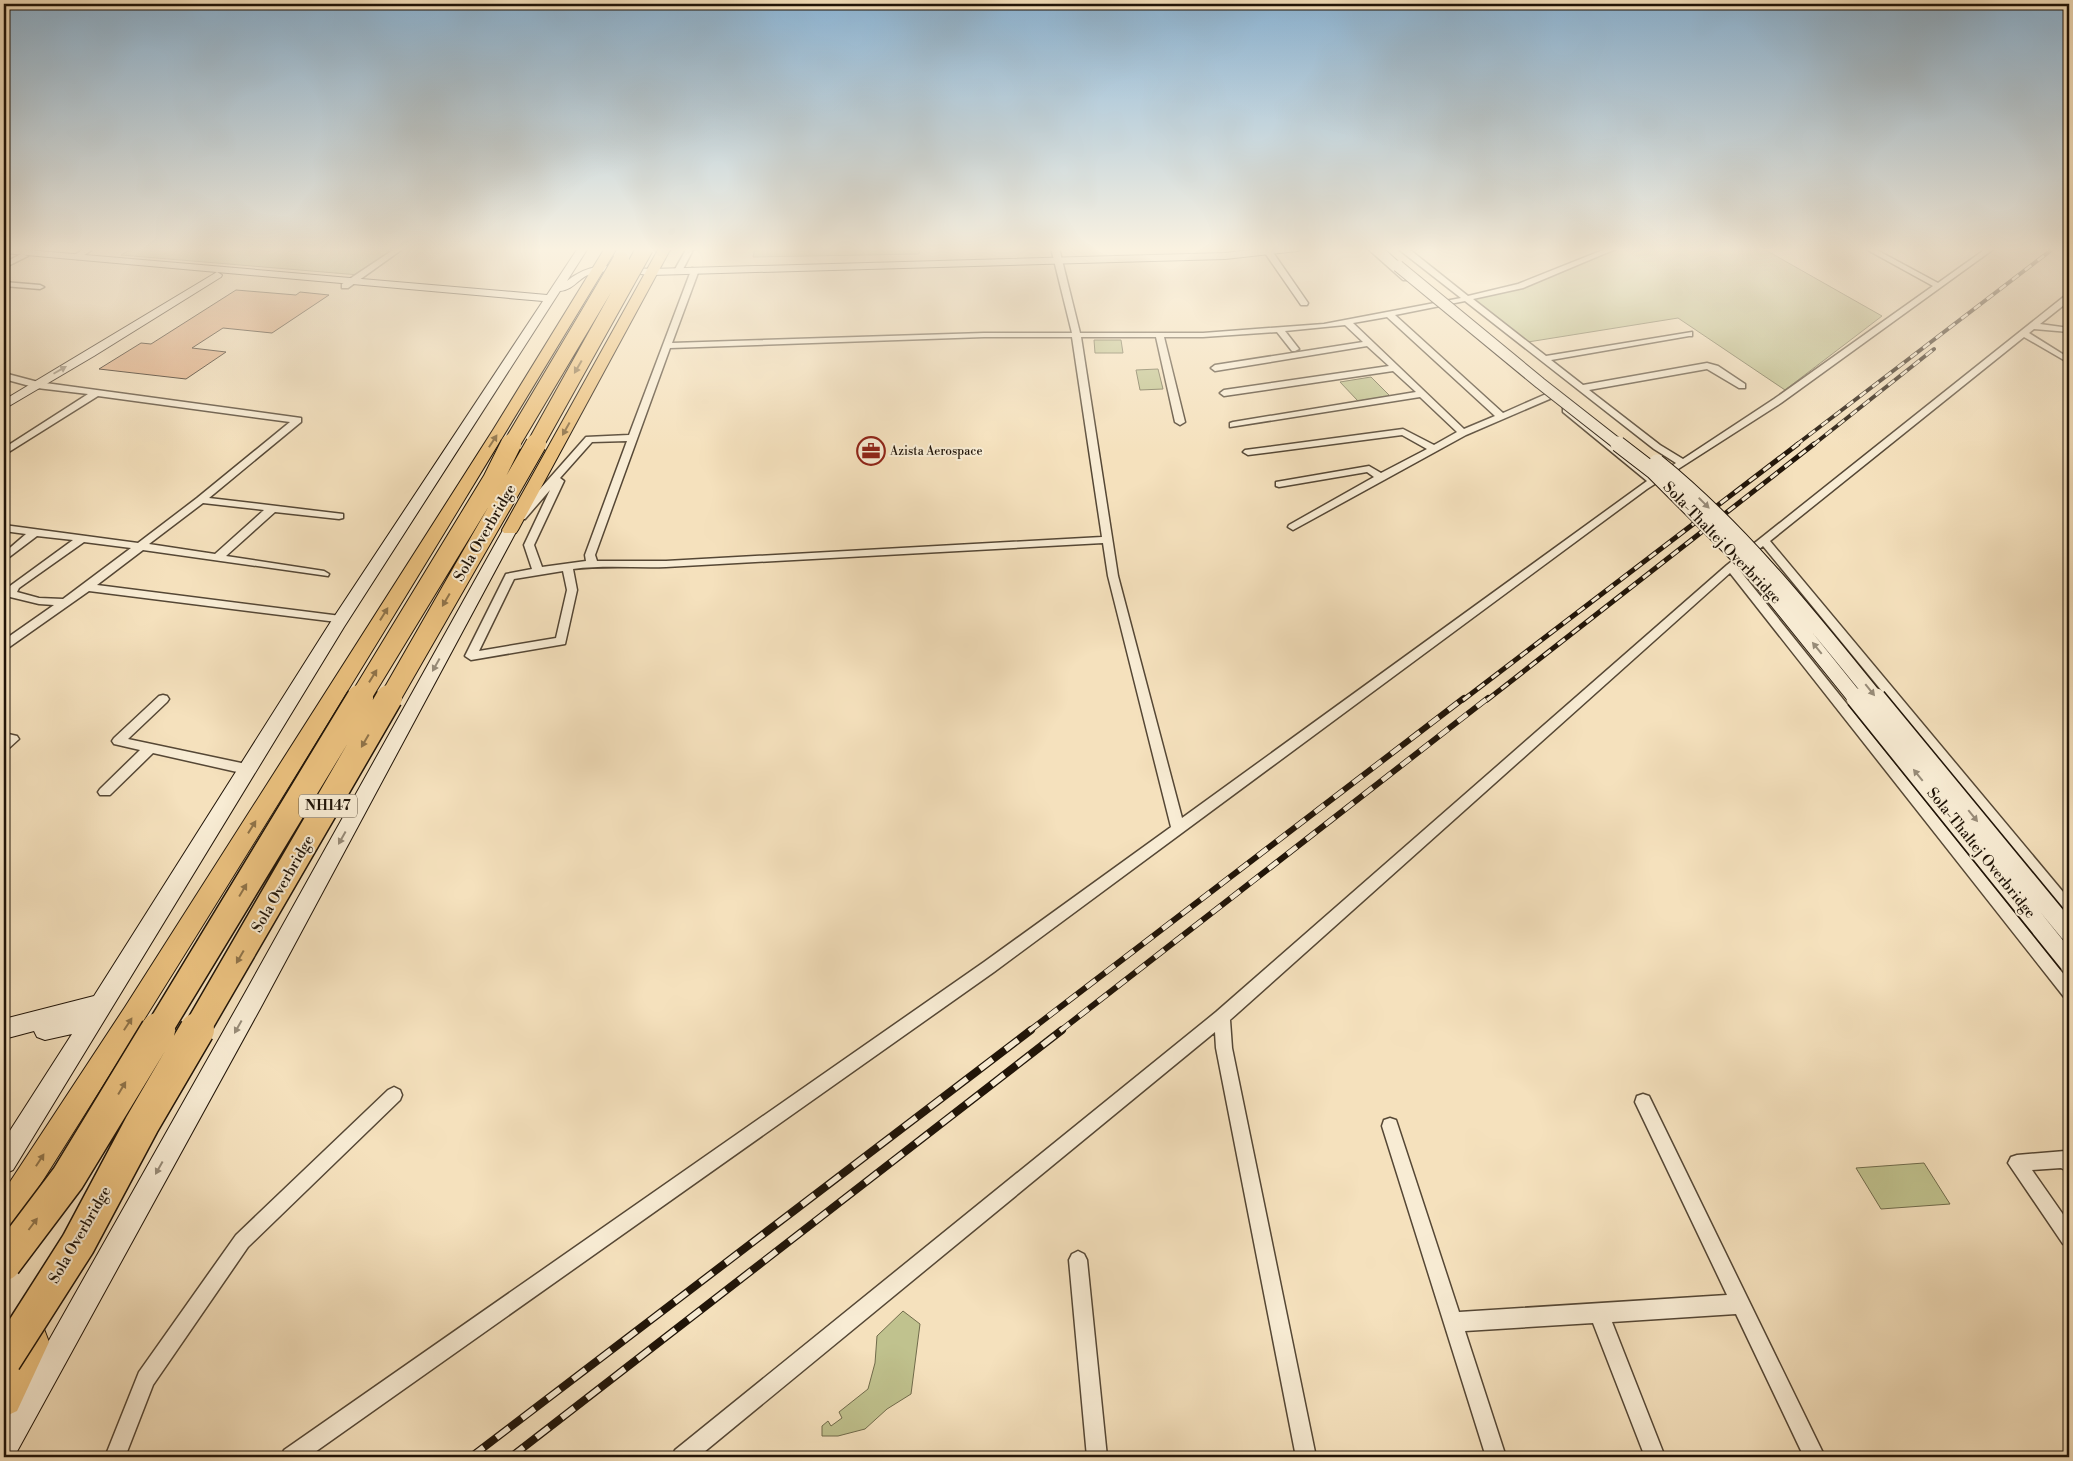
<svg xmlns="http://www.w3.org/2000/svg" width="2073" height="1461" font-family="'Libre Bodoni',serif">
<style>
.green{fill:#c0c28e;stroke:#706b4b}
.building{fill:#e1ac82;stroke:#201408}
.lines{fill:none;stroke-linecap:round;stroke-linejoin:round}
.street-casing{stroke:#554735;stroke-width:3}
.secondary-casing{stroke:#201408;stroke-width:2}
.primary-casing{stroke:#201408;stroke-width:2}
.highway-casing{stroke:#201408;stroke-width:2}
.street{fill:#f8ecd4;fill-rule:evenodd}
.secondary{fill:#f8ecd4;fill-rule:evenodd}
.primary{fill:#eac07e;fill-rule:evenodd}
.highway{fill:#eac07e;fill-rule:evenodd}
.rail-far3-casing{stroke:#201408;stroke-width:4}
.rail-far2-casing{stroke:#201408;stroke-width:5}
.rail-far1-casing{stroke:#201408;stroke-width:6}
.rail-casing{stroke:#201408;stroke-width:8}
.rail-far3{stroke:#f8ecd4;stroke-width:2.5;stroke-dasharray:8;stroke-linecap:butt}
.rail-far2{stroke:#f8ecd4;stroke-width:3;stroke-dasharray:9;stroke-linecap:butt}
.rail-far1{stroke:#f8ecd4;stroke-width:4.5;stroke-dasharray:12;stroke-linecap:butt}
.rail{stroke:#f8ecd4;stroke-width:5.5;stroke-dasharray:16;stroke-linecap:butt}
.secondary-bridge-far2-casing{stroke:#201408;stroke-width:13;stroke-linecap:butt}
.secondary-bridge-far1-casing{stroke:#201408;stroke-width:17;stroke-linecap:butt}
.secondary-bridge-casing{stroke:#201408;stroke-width:22;stroke-linecap:butt}
.highway-bridge-far3-casing{stroke:#201408;stroke-width:18;stroke-linecap:butt}
.highway-bridge-far2-casing{stroke:#201408;stroke-width:22;stroke-linecap:butt}
.highway-bridge-far1-casing{stroke:#201408;stroke-width:29;stroke-linecap:butt}
.highway-bridge-casing{stroke:#201408;stroke-width:37;stroke-linecap:butt}
.secondary-bridge-far2{stroke:#f8ecd4;stroke-width:11}
.secondary-bridge-far1{stroke:#f8ecd4;stroke-width:15}
.secondary-bridge{stroke:#f8ecd4;stroke-width:19}
.highway-bridge-far3{stroke:#eac07e;stroke-width:16}
.highway-bridge-far2{stroke:#eac07e;stroke-width:20}
.highway-bridge-far1{stroke:#eac07e;stroke-width:26}
.highway-bridge{stroke:#eac07e;stroke-width:34}
.oneway{fill:#8f7349}
.oneway2{fill:#978b78}
.labels{text-anchor:middle;dominant-baseline:central;stroke-width:4;stroke-linejoin:round;paint-order:stroke}
.far-poi-label{font-size:12px;fill:#201408;stroke:#f8ecd4;text-anchor:start}
.shield{fill:#f8ecd4;stroke:#615545;stroke-width:1}
.shield-label{font-size:14px;font-weight:bold;fill:#201408}
.street-label{font-size:15px;fill:#201408;stroke:#f8ecd4}
</style>
<rect width="100%" height="100%" fill="#f5e1bd"/>
<filter id="stains"><feTurbulence type="fractalNoise" baseFrequency=".004" numOctaves="4"/><feColorMatrix values="0 0 0 0 .2 0 0 0 0 .09 0 0 0 0 .02 0 0 0 .5 -.17"/></filter>
<radialGradient id="worn" r=".72"><stop offset=".6" stop-color="#630" stop-opacity="0"/><stop offset="1" stop-color="#630" stop-opacity=".3"/></radialGradient>
<!-- green -->
<path class="green" d="M133 248H397L359 275 121 255Z
M755 248H920L919 254 753 257Z
M1619 248H1762L1882 316 1785 390 1678 318 1528 342 1473 298 1521 287Z
M1094 340H1121L1123 353H1095Z
M1158 369 1163 389 1140 390 1136 370Z
M1371 377 1390 396 1358 401 1340 382Z
M1924 1163 1950 1204 1881 1209 1856 1168Z
M903 1311 920 1324 911 1394 887 1409 865 1429 838 1436H822V1426L828 1421 831 1426 842 1418 839 1412 868 1389 875 1363 877 1336Z"/>
<!-- building -->
<path class="building" d="M236 290 296 295 300 292 329 295 272 333 223 328 192 348 226 352 186 379 99 369 141 343 151 344Z"/>
<g class="lines">
<defs>
<path id="street" d="M86 248H95L78 259 71 257Z
M396 248H404L348 288H342V284Z
M687 248H694L681 273H675L674 271Z
M1051 248H1059L1080 333H1203L1324 324 1461 298 1397 248 1409 249 1468 296 1518 284 1608 248H1618L1523 288 1473 299 1546 356 1692 332V336H1689L1551 360 1583 385 1707 363 1718 366 1745 384V388H1739L1707 369 1589 390 1660 445 1683 459 1774 399 1933 286 1864 248H1873L1938 283 1987 248H1995L1781 403 1647 489 994 972 308 1457H281L284 1450 984 962 1171 827 1108 576 1103 543 666 567C635 568 603 565 573 569L577 590 565 644 471 660 465 656 506 574 532 569 524 545 550 490 525 519H517V515L586 437 629 435 692 268 699 270 672 343 984 333H1072ZM1465 301 1654 449 1676 463 1654 477 1569 408H1563V412L1647 481 1182 818 1118 576 1081 337H1156L1175 422 1180 425 1185 422 1164 337H1203L1277 332 1292 351H1295L1299 349 1285 331 1345 325 1363 342 1215 365 1211 368 1215 371 1367 346 1389 366 1224 390 1220 393 1224 396 1393 371 1416 392 1233 422 1230 423V427L1420 397 1457 432 1434 445 1403 429 1245 450 1243 452 1248 455 1402 435 1427 449 1381 473 1369 466 1276 482V486L1279 487 1367 472 1374 477 1289 525 1288 527 1293 530 1466 435 1552 398V394H1546L1503 413 1395 315ZM1387 317 1495 416 1464 429 1353 323ZM984 337H1072L1102 537 666 561H597L595 555 670 348ZM627 441 585 555 586 561 542 567 534 545 564 481 560 478 592 442ZM563 571 567 590 556 638 479 651 514 579Z
M1367 248H1375L1409 276V280H1403Z
M1266 251H1272L1308 303 1307 305H1301L1265 253Z
M21 254 28 256 4 268V263Z
M4 282 40 285 44 287 40 289 4 286Z
M2066 295H2069V301L2040 324 2069 328V332L2034 329 2029 333 2069 358V363L2024 337 1770 541 2069 899V915L2064 913 1763 546 1737 567 2069 981V999L2064 997 1730 573 1230 1020 1232 1048 1316 1457H1296L1216 1048 1215 1032 698 1457H672L675 1450 1216 1012 1727 565Z
M4 373 38 382 301 418V422L209 498 343 514V518L339 519 275 512 226 556 324 571 329 574 328 576 143 550 97 585 341 616 347 620 345 623 89 591 8 648 4 649V640L54 605 39 604 6 596 5 594 10 586 73 540 37 536 4 561V553L26 534 4 531V525L138 543 197 498 290 422 98 396 4 455V448L88 394 37 388 4 379ZM203 503 264 510 215 554 149 544ZM84 542 131 548 63 599 39 598 17 592 19 588Z
M163 695 167 696 169 699 167 702 128 739 246 764 251 766 252 769 251 772 246 774 153 753 110 795H100L98 792 100 789 140 750 114 744 112 741 114 738 159 696Z
M4 733 17 736 19 739 8 749 4 751Z
M394 1087 400 1090 402 1095 400 1100 248 1247 153 1385 125 1457H105L139 1372 236 1235 388 1090Z
M1643 1094 1649 1096 1825 1457H1804L1736 1314 1612 1322 1665 1457H1645L1593 1323 1465 1331 1506 1457H1486L1382 1126 1384 1120 1390 1118 1396 1120 1398 1126 1459 1312 1727 1295 1635 1102 1637 1096Z
M2065 1151 2069 1152V1172L2061 1168 2032 1170 2069 1223V1247L2063 1244 2008 1163 2011 1157 2017 1155Z
M1078 1251 1084 1254 1087 1260 1107 1457H1087L1069 1260 1072 1254Z"/>
<path id="secondary" d="M4 248 547 295 578 248H588L567 281C593 259 619 267 651 269L1225 253 1267 248H1303L1298 251 1225 259 651 275C632 274 610 268 591 274 579 277 574 290 560 291L344 627 13 1170 4 1174V1140L72 1034 45 1040 37 1037 34 1031 4 1039V1019L94 996 330 623 543 301 217 272 222 275 221 277 94 356 4 409V400L217 272 4 253Z
M1372 248H1383L1403 266 1398 269 1394 268Z
M510 526 517 530 261 1007 14 1457H4V1420L245 993 503 530Z"/>
<path id="primary" d="M605 248H617C419 576 219 903 14 1226L4 1230V1191L125 1007 493 430Z
M659 248H671L518 530 516 533H504L502 530Z"/>
<path id="highway" d="M31 1324 44 1329 49 1342 17 1411 4 1417V1358L18 1329Z"/>
</defs>
<!-- street casing -->
<use href="#street" class="street-casing"/>
<!-- secondary casing -->
<use href="#secondary" class="secondary-casing"/>
<!-- primary casing -->
<use href="#primary" class="primary-casing"/>
<!-- highway casing -->
<use href="#highway" class="highway-casing"/>
<!-- street -->
<use href="#street" class="street"/>
<!-- secondary -->
<use href="#secondary" class="secondary"/>
<!-- primary -->
<use href="#primary" class="primary"/>
<!-- highway -->
<use href="#highway" class="highway"/>
<defs>
<path id="rail-far3" d="M1796 445 2054 248
M1813 445 1934 349"/>
<path id="rail-far2" d="M1463 700 1798 444
M1487 700 1814 444"/>
<path id="rail-far1" d="M1029 1031 1464 698
M1060 1031 1488 698"/>
<path id="rail" d="M471 1457 1031 1030
M511 1457 1062 1030"/>
</defs>
<!-- rail-far3 casing -->
<use href="#rail-far3" class="rail-far3-casing"/>
<!-- rail-far2 casing -->
<use href="#rail-far2" class="rail-far2-casing"/>
<!-- rail-far1 casing -->
<use href="#rail-far1" class="rail-far1-casing"/>
<!-- rail casing -->
<use href="#rail" class="rail-casing"/>
<!-- rail-far3 -->
<use href="#rail-far3" class="rail-far3"/>
<!-- rail-far2 -->
<use href="#rail-far2" class="rail-far2"/>
<!-- rail-far1 -->
<use href="#rail-far1" class="rail-far1"/>
<!-- rail -->
<use href="#rail" class="rail"/>
<defs>
<path id="secondary-bridge-far2" d="M1398 266 1540 383 1619 445"/>
<path id="secondary-bridge-far1" d="M1618 444 1653 471 1753 571 1857 700
M1657 462C1741 530 1809 616 1877 700"/>
<path id="secondary-bridge" d="M1856 698 2069 963
M1876 698 2069 932"/>
<path id="highway-bridge-far3" d="M511 445 621 260
M535 445 645 248"/>
<path id="highway-bridge-far2" d="M359 700 493 480 511 444
M389 700 536 444"/>
<path id="highway-bridge-far1" d="M158 1031 360 698
M196 1031 389 698"/>
<path id="highway-bridge" d="M4 1263 68 1178 158 1030
M4 1360 78 1244 142 1124 197 1030"/>
</defs>
<!-- secondary-bridge-far2 casing -->
<use href="#secondary-bridge-far2" class="secondary-bridge-far2-casing"/>
<!-- secondary-bridge-far1 casing -->
<use href="#secondary-bridge-far1" class="secondary-bridge-far1-casing"/>
<!-- secondary-bridge casing -->
<use href="#secondary-bridge" class="secondary-bridge-casing"/>
<!-- highway-bridge-far3 casing -->
<use href="#highway-bridge-far3" class="highway-bridge-far3-casing"/>
<!-- highway-bridge-far2 casing -->
<use href="#highway-bridge-far2" class="highway-bridge-far2-casing"/>
<!-- highway-bridge-far1 casing -->
<use href="#highway-bridge-far1" class="highway-bridge-far1-casing"/>
<!-- highway-bridge casing -->
<use href="#highway-bridge" class="highway-bridge-casing"/>
<!-- secondary-bridge-far2 -->
<use href="#secondary-bridge-far2" class="secondary-bridge-far2"/>
<!-- secondary-bridge-far1 -->
<use href="#secondary-bridge-far1" class="secondary-bridge-far1"/>
<!-- secondary-bridge -->
<use href="#secondary-bridge" class="secondary-bridge"/>
<!-- highway-bridge-far3 -->
<use href="#highway-bridge-far3" class="highway-bridge-far3"/>
<!-- highway-bridge-far2 -->
<use href="#highway-bridge-far2" class="highway-bridge-far2"/>
<!-- highway-bridge-far1 -->
<use href="#highway-bridge-far1" class="highway-bridge-far1"/>
<!-- highway-bridge -->
<use href="#highway-bridge" class="highway-bridge"/>
</g>
<!-- one-way arrows -->
<defs><path id="oneway-solid" d="M-6-.8H1V-3.2L6.5 0L1 3.2V.8H-6Z" transform="scale(1.25)"/></defs>
<g class="oneway">
<use href="#oneway-solid" transform="translate(578 367) rotate(120)"/>
<use href="#oneway-solid" transform="translate(566 429) rotate(119)"/>
<use href="#oneway-solid" transform="translate(493 441) rotate(-57)"/>
<use href="#oneway-solid" transform="translate(446 600) rotate(120)"/>
<use href="#oneway-solid" transform="translate(384 614) rotate(-58)"/>
<use href="#oneway-solid" transform="translate(373 676) rotate(-58)"/>
<use href="#oneway-solid" transform="translate(365 741) rotate(120)"/>
<use href="#oneway-solid" transform="translate(252 827) rotate(-58)"/>
<use href="#oneway-solid" transform="translate(243 890) rotate(-59)"/>
<use href="#oneway-solid" transform="translate(240 957) rotate(120)"/>
<use href="#oneway-solid" transform="translate(128 1024) rotate(-57)"/>
<use href="#oneway-solid" transform="translate(122 1088) rotate(-59)"/>
<use href="#oneway-solid" transform="translate(40 1160) rotate(-57)"/>
<use href="#oneway-solid" transform="translate(33 1224) rotate(-53)"/>
</g>
<g class="oneway2">
<use href="#oneway-solid" transform="translate(60 370) rotate(-30)"/>
<use href="#oneway-solid" transform="translate(1704 503) rotate(45)"/>
<use href="#oneway-solid" transform="translate(1817 648) rotate(-129)"/>
<use href="#oneway-solid" transform="translate(436 665) rotate(119)"/>
<use href="#oneway-solid" transform="translate(1870 690) rotate(51)"/>
<use href="#oneway-solid" transform="translate(1918 775) rotate(-129)"/>
<use href="#oneway-solid" transform="translate(1973 816) rotate(51)"/>
<use href="#oneway-solid" transform="translate(342 838) rotate(119)"/>
<use href="#oneway-solid" transform="translate(238 1027) rotate(119)"/>
<use href="#oneway-solid" transform="translate(159 1168) rotate(119)"/>
</g>
<!-- sky -->
<linearGradient id="sky" x2="0" y2="1"><stop stop-color="#8cb6d7"/><stop offset="0.55" stop-color="#faf2e1"/><stop offset="1" stop-color="#faf2e1" stop-opacity="0"/></linearGradient>
<rect width="2073" height="453" fill="url(#sky)"/>
<!-- icons -->
<defs>
<symbol id="office-ring" viewBox="-11 -11 22 22"><circle r="9.5" fill="#f8ecd4" stroke="#8f2418" stroke-width="1.5"/><path d="M-6-3h4V-5.5h4V-3h4V5H-6ZM-1-4.5V-3h2v-1.5ZM-6 0V1H6V0Z" fill="#8f2418"/></symbol>
</defs>
<g fill-rule="evenodd">
<use href="#office-ring" x="855" y="435" width="32" height="32"/>
</g>
<g class="labels">
<!-- far-poi labels -->
<g class="far-poi-label">
<text x="890" y="451">Azista Aerospace</text>
</g>
<!-- shield labels -->
<rect class="shield" x="299" y="794.5" width="58" height="23" rx="4"/>
<g class="shield-label">
<text x="328" y="806">NH147</text>
</g>
<!-- street labels -->
<g class="street-label">
<text transform="translate(485 533) rotate(-60)">Sola Overbridge</text>
<text transform="translate(1722 543) rotate(46)">Sola-Thaltej Overbridge</text>
<text transform="translate(1981 853) rotate(51)">Sola-Thaltej Overbridge</text>
<text transform="translate(283 884) rotate(-60)">Sola Overbridge</text>
<text transform="translate(80 1235) rotate(-60)">Sola Overbridge</text>
</g>
</g>
<!-- margin -->
<rect width="2073" height="1461" fill="none" stroke="#f5e1bd" stroke-width="20"/>
<rect x="5" y="5" width="2063" height="1451" fill="none" stroke="#201408" stroke-width="2.5"/>
<rect x="10" y="10" width="2053" height="1441" fill="none" stroke="#201408"/>
<rect width="100%" height="100%" filter="url(#stains)"/>
<rect width="100%" height="100%" fill="url(#worn)"/>
</svg>
